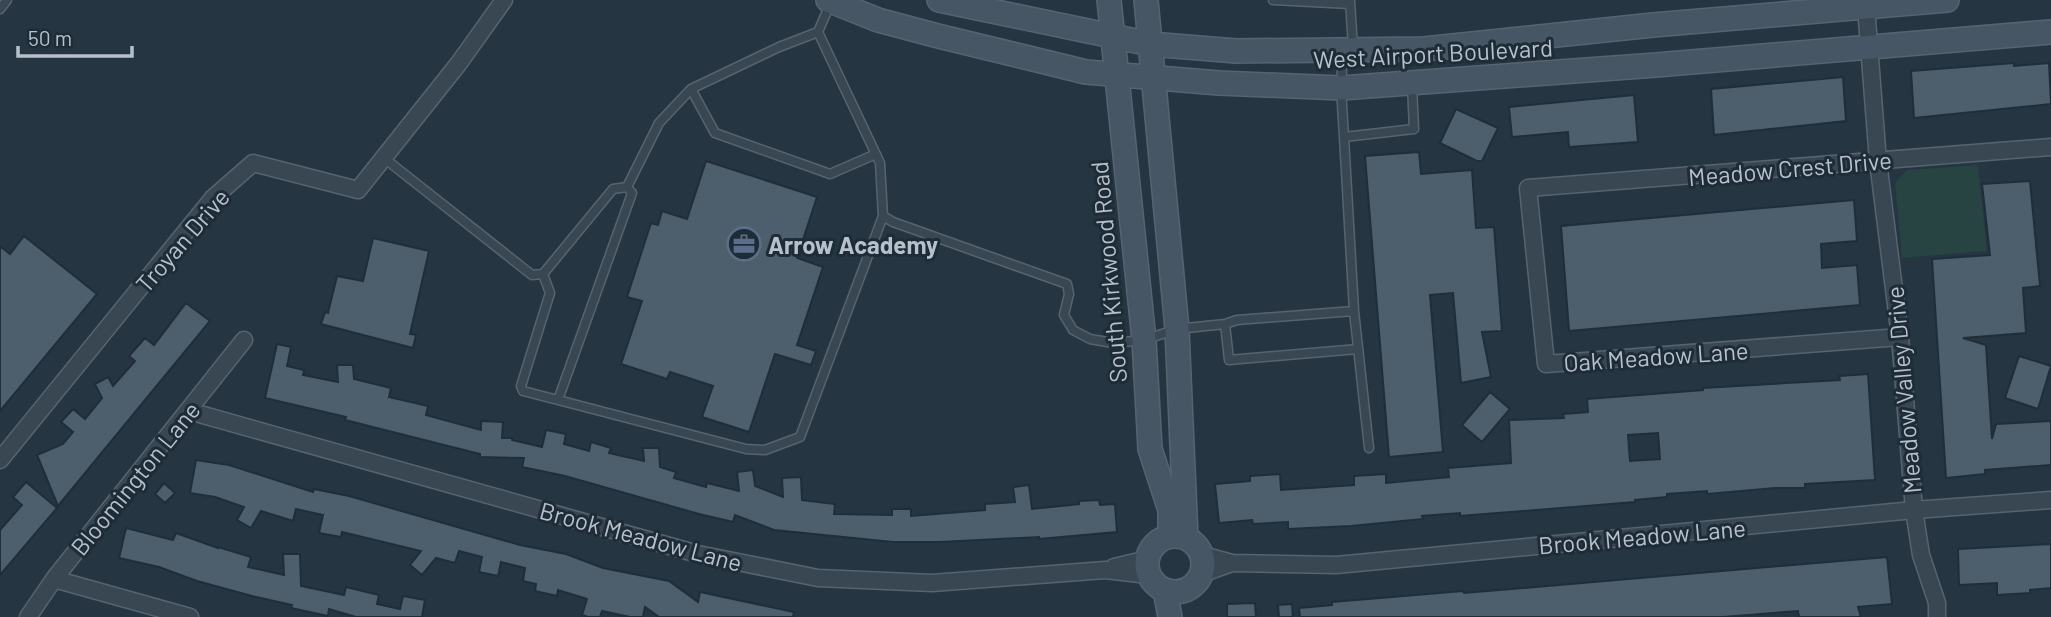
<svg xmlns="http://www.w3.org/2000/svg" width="2051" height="617" font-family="Barlow,sans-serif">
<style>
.green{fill:#274342}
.building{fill:#4d5f6d;stroke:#202e39;stroke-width:2;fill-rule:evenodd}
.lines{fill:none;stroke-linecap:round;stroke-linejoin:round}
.service-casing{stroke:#57646f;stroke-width:11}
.minor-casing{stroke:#57646f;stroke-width:19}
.secondary-casing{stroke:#57646f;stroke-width:26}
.service{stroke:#394752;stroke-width:8}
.minor{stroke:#394752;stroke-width:16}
.secondary{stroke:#475665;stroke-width:23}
.labels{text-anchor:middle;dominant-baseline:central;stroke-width:6;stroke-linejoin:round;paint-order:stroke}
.street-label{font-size:24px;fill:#b6c1cc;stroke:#1e2c37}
.poi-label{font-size:24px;font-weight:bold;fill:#b6c1cc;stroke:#1e2c37;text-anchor:start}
</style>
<rect width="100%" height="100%" fill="#253542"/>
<!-- green -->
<path class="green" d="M1978 165 1987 251 1902 258 1895 183 1907 170Z"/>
<!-- building -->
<path class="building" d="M2014 63V66L2049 63 2051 104 1914 118 1911 71Z
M1843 77 1846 121 1714 135 1711 89Z
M1634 95 1638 142 1569 147 1568 132 1512 137 1509 107Z
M1456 109 1498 128 1482 161H1477L1440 143Z
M1419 152 1421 174 1472 170 1476 228 1494 227 1502 331 1482 332 1491 377 1461 383 1453 293 1430 295 1443 452 1389 457 1365 156Z
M706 161 817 197 797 258 823 267 797 345 816 351 811 365 775 354 749 432 702 417 713 386 670 372 667 379 621 364 642 301 627 297 651 223 658 225 662 211 687 219Z
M2030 181 2040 286 2023 288 2026 333 1963 338 1986 345 1992 439 1996 424 2051 421V465L1985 470V474L1946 478 1932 259 1990 255 1982 184Z
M1854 200 1857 241 1821 244 1822 268 1857 265 1860 305 1569 331 1561 226Z
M24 236 97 294 0 411V246L10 254Z
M373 238 429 251 410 334 416 335 413 348 321 324 325 312 328 313 337 276 363 281Z
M186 303 210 321 58 506 37 455 63 444 73 432 61 422 73 409 85 419 102 398 95 384 108 377 113 386 135 361 129 356 145 338 154 345Z
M277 344 291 347 287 366 304 370 303 375 338 382 337 365H353L354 379 391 388 389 397 428 406 426 415 481 430V421L503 422 502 438H512V440L542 447 546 430 566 434 564 444 589 451 591 442 611 448 609 453 644 461 643 448H659L660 467 676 472 674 478 706 487 707 483 739 491 737 472 753 470 755 486 783 497 782 478 801 477 802 500 835 504 834 514 892 515V509H911V516L985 510V504L1015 502 1013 487 1029 485 1032 509 1079 504V501L1099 500 1100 505 1115 504 1117 532 1039 539V537L940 542H893L774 530 735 515 733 522 699 514 565 476 522 467 524 458 480 457V454L345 420 346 417 265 398Z
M2019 356 2051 366 2038 409 2005 398Z
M1868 374 1875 480 1805 484V488H1775L1707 494V491L1667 494V497L1635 500V502L1460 516V513L1422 516 1423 519 1351 526 1288 529V522L1253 524 1252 520 1219 523 1215 484 1250 481V476L1280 474 1281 490 1354 485V476L1386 474V483L1449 477 1448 468 1511 463 1509 420 1564 418 1563 414 1588 412 1587 399 1703 390V388L1840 380 1839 376ZM1658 433 1660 459 1630 461 1628 435Z
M1490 392 1510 409 1482 442 1462 425Z
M196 460 229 465 313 492 314 489 349 496 520 545 566 554 603 568 669 581 698 602 700 592 794 612 793 617H659L645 607 643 617H630L602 611 600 617H588L582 615 587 599 558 590 557 596 535 591 536 584 523 581 525 568 501 562 498 576 479 572 482 557 459 551 455 563 436 558 422 575 410 565 421 551 342 532 341 537 319 533 323 515 296 509 293 521 261 511 251 528 237 520 244 507 215 497 190 493Z
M26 482 57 508 0 575V530L22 505 13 497Z
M164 483 175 493 165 503 155 494Z
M126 528 173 540 176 533 218 548V547L251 557 248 567 284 575 283 554H300L301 586 344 595 346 587 379 595 377 604 400 609 403 596 425 600 422 617H356L329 609 328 616 291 608 292 605 252 596 197 581 159 567 119 558Z
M2051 544V588L2030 590V593L1997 595V583L1959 585 1958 549Z
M1887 557 1892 604 1858 607 1861 617H1799L1798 611 1723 617H1300L1299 608 1332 605V602L1463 591 1464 593Z
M1255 603 1256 617H1227V604Z
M1292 604 1293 617H1279L1278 605Z"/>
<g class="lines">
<defs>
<path id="service" d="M1273 0 1350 4
M1350 1 1353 48
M830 4 818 32 880 163 883 216 893 222 1067 284 1069 294 1064 315 1073 330 1090 339 1113 343 1144 340 1177 329 1225 324 1237 320 1354 311 1344 137
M0 9 7 0
M1343 51 1341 88 1344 137 1414 129 1412 86
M691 89 715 133 830 174 876 154
M384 158 532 275 543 274 613 189 627 187 659 123 691 89 779 47 818 32
M627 187 632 193 558 400 746 449 765 450 800 437 883 216
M543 274 550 293 521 386 523 391 558 400
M1354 311 1369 448
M1225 324 1229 360 1358 349"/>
<path id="minor" d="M1866 7 1878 161 1900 337 1914 510 1921 555 1937 603V617
M1900 337 1546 364 1528 188 2051 147
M189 411 698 554 818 578 932 583 1105 570 1149 575
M0 460 213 198 253 163 358 190 459 63 504 0
M1202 555 1232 563 1336 565 1914 510 2051 500
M1114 567 1148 559
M1201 574 1232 563
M54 579 190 617
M28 617 54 579 244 340"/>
<path id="secondary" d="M828 0 878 20 938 36 1086 72 1219 83 1341 88 1656 65 2051 32
M939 0 1150 44 1236 51 1424 49 1653 25 1947 0
M1109 0 1144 340 1150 449 1170 510V536
M1146 0 1177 329 1186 538
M1147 564a28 28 0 1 1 56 0a28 28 0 1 1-56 0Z
M1165 590 1170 617"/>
</defs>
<!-- service casing -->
<use href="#service" class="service-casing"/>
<!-- minor casing -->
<use href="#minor" class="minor-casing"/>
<!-- secondary casing -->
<use href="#secondary" class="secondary-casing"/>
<!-- service -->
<use href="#service" class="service"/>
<!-- minor -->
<use href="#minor" class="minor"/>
<!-- secondary -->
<use href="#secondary" class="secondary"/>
</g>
<!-- icons -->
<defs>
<symbol id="office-ring" viewBox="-11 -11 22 22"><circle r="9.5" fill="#1e2c37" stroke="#5c6f8a" stroke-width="1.5"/><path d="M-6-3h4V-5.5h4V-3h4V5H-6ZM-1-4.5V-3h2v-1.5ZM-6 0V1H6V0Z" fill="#5c6f8a"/></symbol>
</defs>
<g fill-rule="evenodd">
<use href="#office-ring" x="725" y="225" width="38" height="38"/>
</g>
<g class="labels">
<!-- street labels -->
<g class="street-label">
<text transform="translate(1433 53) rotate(-3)">West Airport Boulevard</text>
<text transform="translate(1790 168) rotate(-5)">Meadow Crest Drive</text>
<text transform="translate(182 240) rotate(-49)">Troyan Drive</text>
<text transform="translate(1108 272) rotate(-95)">South Kirkwood Road</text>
<text transform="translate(1656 356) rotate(-4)">Oak Meadow Lane</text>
<text transform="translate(1903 390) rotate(-95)">Meadow Valley Drive</text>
<text transform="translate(135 478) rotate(-51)">Bloomington Lane</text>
<text transform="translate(641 536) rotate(15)">Brook Meadow Lane</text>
<text transform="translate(1642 536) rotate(-5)">Brook Meadow Lane</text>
</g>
<!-- poi labels -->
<g class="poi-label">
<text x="768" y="244">Arrow Academy</text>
</g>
</g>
<!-- scale -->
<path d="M18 46v10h114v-10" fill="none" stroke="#b6c1cc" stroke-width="3.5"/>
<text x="28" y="46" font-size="21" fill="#b6c1cc" stroke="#1e2c37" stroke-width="5" paint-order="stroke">50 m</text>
</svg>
